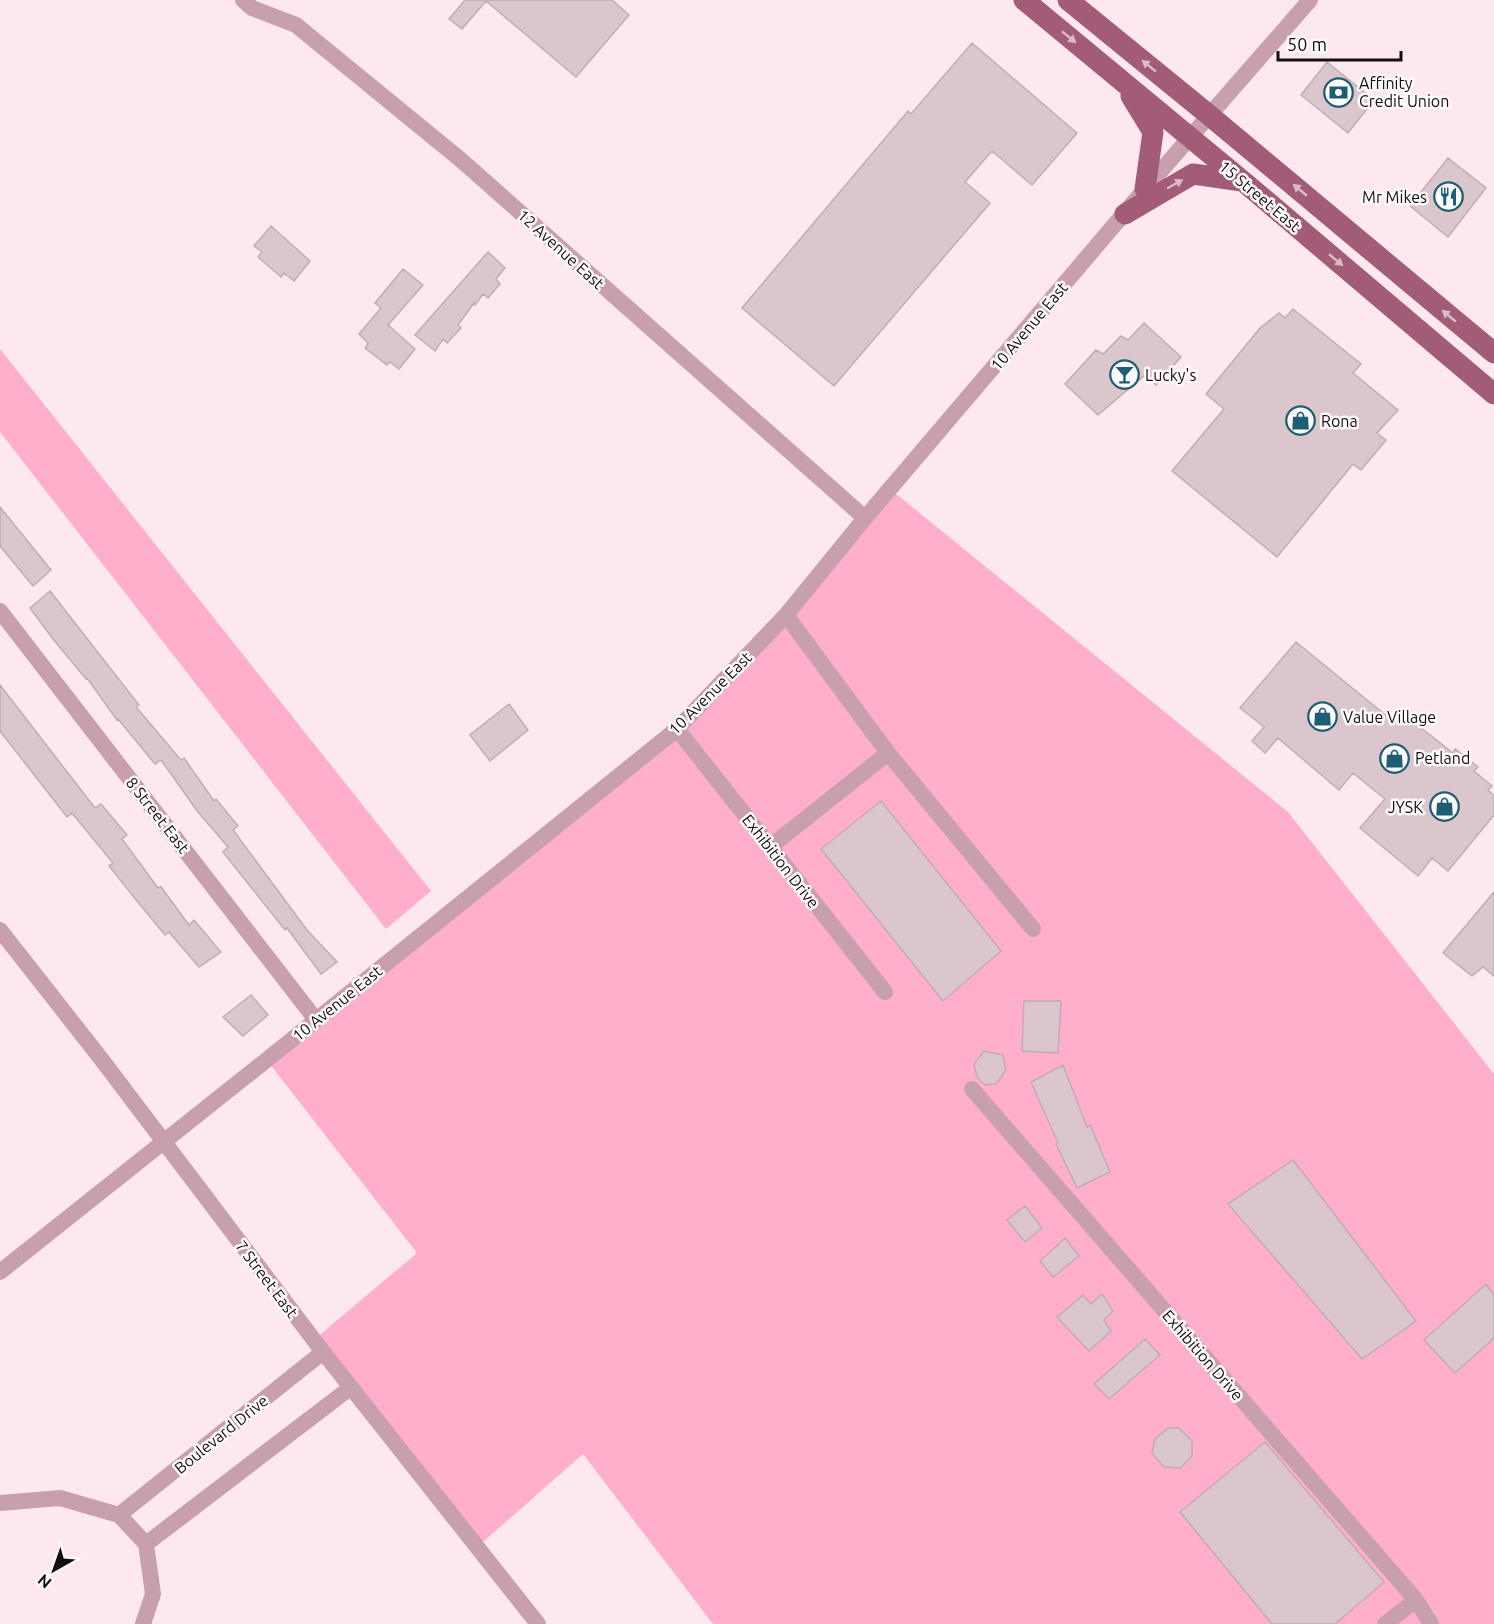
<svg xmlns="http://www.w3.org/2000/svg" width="1494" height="1624" font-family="Ubuntu,sans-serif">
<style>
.green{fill:#ffaecb}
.building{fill:#dbc6cd;stroke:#c0acb2;stroke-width:1.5}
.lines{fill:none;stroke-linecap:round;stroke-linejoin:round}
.minor{stroke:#c89fad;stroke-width:16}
.major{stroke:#a25c77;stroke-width:21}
.oneway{fill:#dabbc7}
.labels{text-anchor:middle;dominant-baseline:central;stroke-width:5;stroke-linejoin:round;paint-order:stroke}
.poi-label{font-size:16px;fill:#140e10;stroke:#fffafc;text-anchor:start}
.street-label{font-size:16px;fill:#140e10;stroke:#fffafc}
</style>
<rect width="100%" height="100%" fill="#fde8ef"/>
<!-- green -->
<path class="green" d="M0 349 431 891 386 929 0 432Z
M890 489 1288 812 1494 1074V1624H713L583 1454 475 1549 310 1343 417 1253 269 1063 677 736Z"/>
<!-- building -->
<path class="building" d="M465 0H612L629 15 576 77 486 1 462 29 449 19Z
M972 43 1077 133 1032 185 992 151 965 182 990 203 834 386 742 308 908 111 911 114Z
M1327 62 1374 100 1348 133 1301 95Z
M1448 158 1486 188 1448 237 1410 206Z
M271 226 310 261 294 281 284 273 281 277 258 257 262 252 254 246Z
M488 252 505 268 496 279 500 284 488 298 483 294 475 305 474 303 458 325 461 328 447 343 443 339 435 351 415 335Z
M403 269 423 285 388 325 415 349 399 369 390 362 387 365 365 348 368 343 359 334 381 308 375 303Z
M1293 309 1361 364 1353 373 1398 410 1377 433 1386 440 1361 470 1353 464 1277 557 1172 471 1224 409 1206 394 1260 328 1279 313 1285 318Z
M1144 323 1181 357 1156 385 1145 375 1098 415 1065 384 1096 350 1103 354 1121 336 1128 340Z
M0 507 51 570 33 586 0 546Z
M50 591 139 705 136 707 181 760 184 758 214 801 216 799 238 826 233 830 307 930 337 962 321 974 287 928 285 930 223 852 228 847 198 812 161 760 155 764 118 719 117 720 87 678 86 679 53 639 30 608Z
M1296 642 1394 722 1402 713 1453 753 1455 749 1478 767 1474 771 1492 786 1488 790 1494 796V815L1448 871 1432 858 1418 876 1360 828 1385 799 1353 773 1339 790 1278 738 1265 753 1252 741 1264 727 1240 708Z
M0 685 95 808 101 804 127 835 122 839 158 888 161 887 189 925 194 920 221 952 199 967 169 932 165 935 137 901 109 866 113 863 72 813 67 817 0 731Z
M509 704 528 730 490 761 470 735Z
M881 801 1001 951 943 1001 821 849Z
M1494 892V976L1483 967 1472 976 1443 953Z
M251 995 268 1015 243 1036 223 1017Z
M1024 1001H1061L1058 1053 1022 1051Z
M984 1051 1003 1055 1006 1070 996 1084 985 1085 977 1077 974 1064Z
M1063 1065 1087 1127 1090 1125 1110 1172 1077 1188 1056 1144 1058 1143 1031 1082Z
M1293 1160 1416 1321 1362 1359 1228 1204Z
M1025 1206 1042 1228 1025 1242 1007 1220Z
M1065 1238 1079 1256 1053 1277 1040 1261Z
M1486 1284 1494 1295V1338L1455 1373 1424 1340Z
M1102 1294 1113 1311 1104 1320 1111 1331 1089 1351 1057 1317 1083 1295 1091 1304Z
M1145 1339 1160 1355 1109 1399 1094 1384Z
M1168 1428H1179L1192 1441V1456L1181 1468 1164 1467 1152 1453 1155 1439Z
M1265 1442 1384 1582 1335 1624H1272L1180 1512Z"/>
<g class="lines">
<!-- minor -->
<path class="minor" d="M243 0 252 8 296 25 461 160 865 518
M0 611 316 1020
M786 615 888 753 1033 929
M677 729 885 992
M770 847 888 753
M0 930 102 1060 323 1352 538 1624
M972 1089 1416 1600 1431 1624
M0 1272 269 1058 677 729 786 615 865 518 1145 189 1310 0
M0 1503 60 1498 119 1515 146 1544 153 1594 143 1624
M119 1515 323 1352
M146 1544 350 1388
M1385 1624 1416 1600"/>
<!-- major -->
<path class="major" d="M1024 0 1244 182 1494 394
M1068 0 1209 115 1494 353
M1131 96 1153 132 1145 189
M1125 214 1193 174 1242 181"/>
</g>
<!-- one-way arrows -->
<defs><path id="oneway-solid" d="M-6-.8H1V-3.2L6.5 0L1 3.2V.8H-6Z" transform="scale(1.5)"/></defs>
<g class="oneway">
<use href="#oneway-solid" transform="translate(1069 37) rotate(39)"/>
<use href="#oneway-solid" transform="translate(1149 66) rotate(-141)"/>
<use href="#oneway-solid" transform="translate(1175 184) rotate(-30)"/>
<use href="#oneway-solid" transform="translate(1300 190) rotate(-140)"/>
<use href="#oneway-solid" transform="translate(1336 260) rotate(40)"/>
<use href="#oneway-solid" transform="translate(1449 316) rotate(-140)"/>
</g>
<!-- icons -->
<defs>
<symbol id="bank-ring" viewBox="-11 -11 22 22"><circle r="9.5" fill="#fffafc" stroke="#1e5e74" stroke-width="1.5"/><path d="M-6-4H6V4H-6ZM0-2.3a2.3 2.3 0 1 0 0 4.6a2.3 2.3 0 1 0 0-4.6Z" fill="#1e5e74"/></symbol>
<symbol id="restaurant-ring" viewBox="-11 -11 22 22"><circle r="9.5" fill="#fffafc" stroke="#1e5e74" stroke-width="1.5"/><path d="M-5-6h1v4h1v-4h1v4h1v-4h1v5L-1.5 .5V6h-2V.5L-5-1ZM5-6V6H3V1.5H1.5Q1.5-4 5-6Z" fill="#1e5e74"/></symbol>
<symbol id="bar-ring" viewBox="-11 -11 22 22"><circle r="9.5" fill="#fffafc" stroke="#1e5e74" stroke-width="1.5"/><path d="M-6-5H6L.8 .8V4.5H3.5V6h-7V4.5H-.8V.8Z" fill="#1e5e74"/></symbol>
<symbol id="shop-ring" viewBox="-11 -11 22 22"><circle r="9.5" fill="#fffafc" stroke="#1e5e74" stroke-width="1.5"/><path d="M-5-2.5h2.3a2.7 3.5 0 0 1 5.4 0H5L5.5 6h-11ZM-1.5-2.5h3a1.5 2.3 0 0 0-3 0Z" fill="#1e5e74"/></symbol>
</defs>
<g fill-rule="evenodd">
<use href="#bank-ring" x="1322" y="76" width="33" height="33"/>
<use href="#restaurant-ring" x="1432" y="180" width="33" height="33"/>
<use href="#bar-ring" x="1108" y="358" width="33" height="33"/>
<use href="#shop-ring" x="1284" y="404" width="33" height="33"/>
<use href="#shop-ring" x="1306" y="700" width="33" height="33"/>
<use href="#shop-ring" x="1378" y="742" width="33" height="33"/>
<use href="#shop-ring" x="1428" y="790" width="33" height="33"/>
</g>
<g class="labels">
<!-- poi labels -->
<g class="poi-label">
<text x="1359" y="83">Affinity<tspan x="1359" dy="18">Credit Union</tspan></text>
<text x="1427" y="197" text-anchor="end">Mr Mikes</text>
<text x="1145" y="375">Lucky's</text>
<text x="1321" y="421">Rona</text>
<text x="1343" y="717">Value Village</text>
<text x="1415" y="758">Petland</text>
<text x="1423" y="807" text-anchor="end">JYSK</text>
</g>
<!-- street labels -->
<g class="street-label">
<text transform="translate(1260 196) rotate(40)">15 Street East</text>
<text transform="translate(561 249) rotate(42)">12 Avenue East</text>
<text transform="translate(1029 326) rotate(-50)">10 Avenue East</text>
<text transform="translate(710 693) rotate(-45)">10 Avenue East</text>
<text transform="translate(158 815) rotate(52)">8 Street East</text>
<text transform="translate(781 861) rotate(52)">Exhibition Drive</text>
<text transform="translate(337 1003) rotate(-39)">10 Avenue East</text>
<text transform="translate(267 1279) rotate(53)">7 Street East</text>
<text transform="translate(1203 1355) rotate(49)">Exhibition Drive</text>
<text transform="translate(221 1434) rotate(-39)">Boulevard Drive</text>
</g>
</g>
<!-- north arrow -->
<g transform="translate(54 1570) rotate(220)" stroke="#fffafc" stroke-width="4.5" paint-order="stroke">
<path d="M0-4.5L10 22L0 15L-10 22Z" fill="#140e10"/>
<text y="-9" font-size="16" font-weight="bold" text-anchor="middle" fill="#140e10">N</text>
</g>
<!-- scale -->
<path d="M1278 51v9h123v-9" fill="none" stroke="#140e10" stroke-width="3"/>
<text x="1287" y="51" font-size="18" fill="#140e10" stroke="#fffafc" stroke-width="4.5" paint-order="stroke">50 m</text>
</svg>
